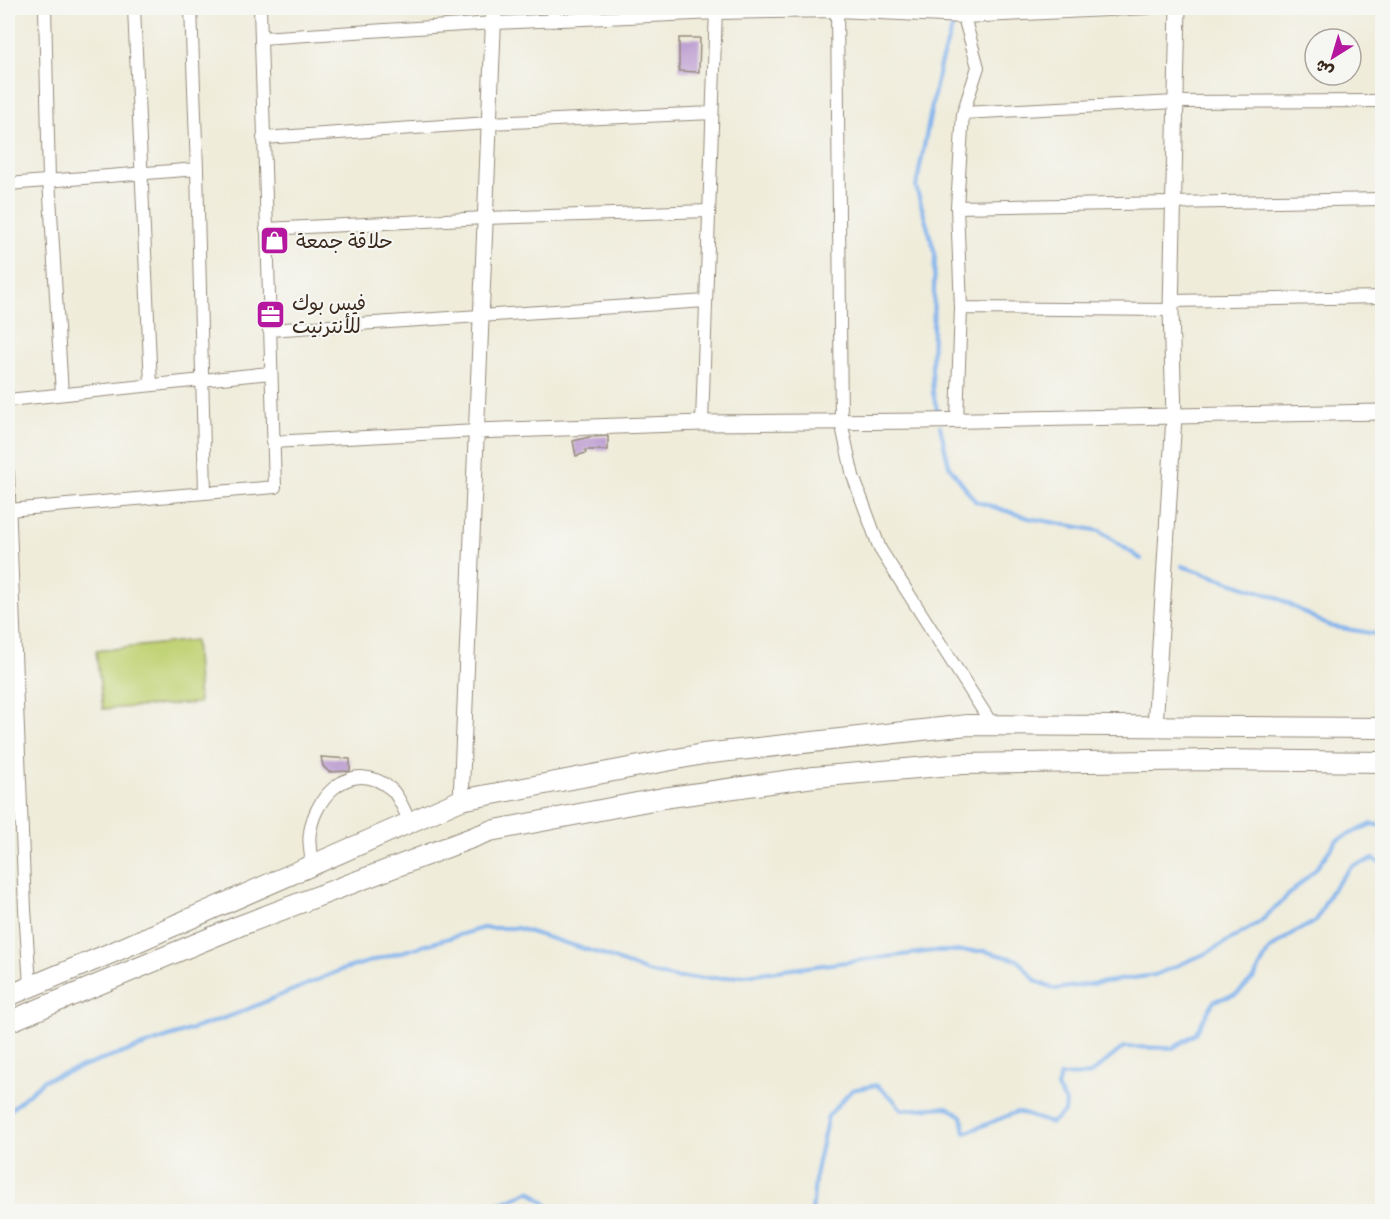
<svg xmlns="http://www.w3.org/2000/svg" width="1390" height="1219" font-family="'Patrick Hand','Playpen Sans Arabic',sans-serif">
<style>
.green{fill:#c1d376;stroke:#7e7e4a;stroke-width:1.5}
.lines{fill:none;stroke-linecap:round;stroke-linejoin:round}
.stream{stroke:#80b2ec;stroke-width:4}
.building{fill:#bd9fd1}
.minor-casing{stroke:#958b7c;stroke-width:14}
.tertiary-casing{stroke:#958b7c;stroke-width:17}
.primary-casing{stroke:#958b7c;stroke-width:22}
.minor{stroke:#fff;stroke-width:12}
.tertiary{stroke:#fff;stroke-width:15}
.primary{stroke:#fff;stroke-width:20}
.labels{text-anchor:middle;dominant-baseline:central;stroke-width:4.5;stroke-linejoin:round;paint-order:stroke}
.poi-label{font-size:20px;fill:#3b2a1e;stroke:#f6f6f2;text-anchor:start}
</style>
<rect width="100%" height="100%" fill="#f6f6f2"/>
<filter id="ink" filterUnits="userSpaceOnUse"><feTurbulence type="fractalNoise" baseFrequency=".0167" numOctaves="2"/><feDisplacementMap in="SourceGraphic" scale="12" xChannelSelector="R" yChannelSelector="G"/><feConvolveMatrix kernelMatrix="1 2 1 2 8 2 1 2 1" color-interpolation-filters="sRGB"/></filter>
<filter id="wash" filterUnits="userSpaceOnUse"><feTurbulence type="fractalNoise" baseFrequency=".008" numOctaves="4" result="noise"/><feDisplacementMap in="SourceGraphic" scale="24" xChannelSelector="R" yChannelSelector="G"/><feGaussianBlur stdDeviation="1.35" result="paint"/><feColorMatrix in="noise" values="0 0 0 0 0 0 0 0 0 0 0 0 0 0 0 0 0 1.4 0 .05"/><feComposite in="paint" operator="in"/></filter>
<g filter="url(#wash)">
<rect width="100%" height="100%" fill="#efecda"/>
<!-- green -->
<path class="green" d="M195 640 199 703 103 709 96 651Z"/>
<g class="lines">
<!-- stream -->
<path class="stream" d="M939 418 933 393 932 367 935 253 916 187 940 65 953 25
M940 426 949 466 975 501 1029 518 1100 531 1141 559
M1182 566 1276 597 1329 626 1382 635
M8 1112 44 1080 236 1014 341 970 483 928H517L601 954 647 972 677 978H722L933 951H984L1018 960 1036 981 1055 989 1155 975 1207 953 1260 922 1315 870 1337 840 1372 824 1382 826
M467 1212 511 1200 530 1191 551 1208 552 1212
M812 1212 816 1171 828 1116 852 1090 876 1085 892 1098 902 1110 947 1107 962 1116 965 1133 1017 1112 1051 1123 1065 1112 1066 1102 1057 1088 1060 1076 1089 1075 1124 1047 1173 1048 1195 1034 1214 1001 1237 994 1254 978 1269 950 1293 933 1316 921 1331 891 1352 866 1374 859 1382 864"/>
</g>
<g id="blocks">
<!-- building -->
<path class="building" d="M679 38H700L699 72 679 71Z
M608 436V450H585L586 453 576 456 573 441 589 437Z
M321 757 350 759V771L329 772 323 766Z"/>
</g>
</g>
<g filter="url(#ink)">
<use href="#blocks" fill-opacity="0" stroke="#958b7c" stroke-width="1.5"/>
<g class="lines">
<defs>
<path id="minor" d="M45 8 49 180 62 394
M134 8 151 385
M191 8 197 169
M837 8 841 422 853 476 880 549 993 726
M553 21 554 8
M261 38 494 23 716 13 837 11 964 17 1148 8
M963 113 1176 102 1382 101
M263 138 489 123 712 113
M8 184 197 169 205 492
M957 207 1382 199
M266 229 485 218 709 211
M1171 301 1382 297
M961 308 1171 310
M269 330 706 301
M8 400 270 373
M957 420 961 308 957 207 963 113 978 67 964 17
M702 423 716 8
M272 442 477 431
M8 473 25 909 30 985
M9 510 275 487 260 8
M312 864C311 854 308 842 310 832 316 793 354 758 391 789 400 797 404 811 410 822"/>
<path id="tertiary" d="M477 431 702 423 926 421 1382 412
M1155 727 1174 416 1171 310 1178 8
M461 800 494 8"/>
<path id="primary" d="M8 996 116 951 461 800 703 754 968 725 1382 728
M8 1022 239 926 490 831 663 798 814 777 963 764 1214 760 1382 762"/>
</defs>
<!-- minor casing -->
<use href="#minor" class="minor-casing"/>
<!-- tertiary casing -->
<use href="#tertiary" class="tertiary-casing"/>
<!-- primary casing -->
<use href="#primary" class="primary-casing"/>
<!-- minor -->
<use href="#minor" class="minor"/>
<!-- tertiary -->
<use href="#tertiary" class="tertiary"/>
<!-- primary -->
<use href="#primary" class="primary"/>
</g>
</g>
<!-- icons -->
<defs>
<symbol id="shop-square" viewBox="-11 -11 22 22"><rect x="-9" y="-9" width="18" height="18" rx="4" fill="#b5179e" stroke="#f6f6f2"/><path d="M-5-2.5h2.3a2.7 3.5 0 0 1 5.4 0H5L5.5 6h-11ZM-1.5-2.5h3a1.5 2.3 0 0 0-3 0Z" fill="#fff"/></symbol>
<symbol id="office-square" viewBox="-11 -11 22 22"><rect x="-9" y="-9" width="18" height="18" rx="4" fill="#b5179e" stroke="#f6f6f2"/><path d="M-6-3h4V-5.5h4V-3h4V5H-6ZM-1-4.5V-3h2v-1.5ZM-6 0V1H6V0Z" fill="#fff"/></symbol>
</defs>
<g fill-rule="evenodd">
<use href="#shop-square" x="258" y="224" width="33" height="33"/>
<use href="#office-square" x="254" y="298" width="33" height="33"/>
</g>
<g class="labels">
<!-- poi labels -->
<g class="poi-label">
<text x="296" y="240">حلاقة جمعة</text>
<text x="292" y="302">فيس بوك<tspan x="292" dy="23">للأنترنيت</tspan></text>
</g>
</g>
<!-- margin -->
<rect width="1390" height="1219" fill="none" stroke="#f6f6f2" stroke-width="30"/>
<!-- north arrow -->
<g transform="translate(1333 57) rotate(217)"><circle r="28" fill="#f6f6f2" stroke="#aba49d" stroke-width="1.5"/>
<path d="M0-4.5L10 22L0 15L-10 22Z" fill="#b5179e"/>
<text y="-9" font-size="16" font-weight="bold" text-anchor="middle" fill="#3b2a1e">ش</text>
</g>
</svg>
